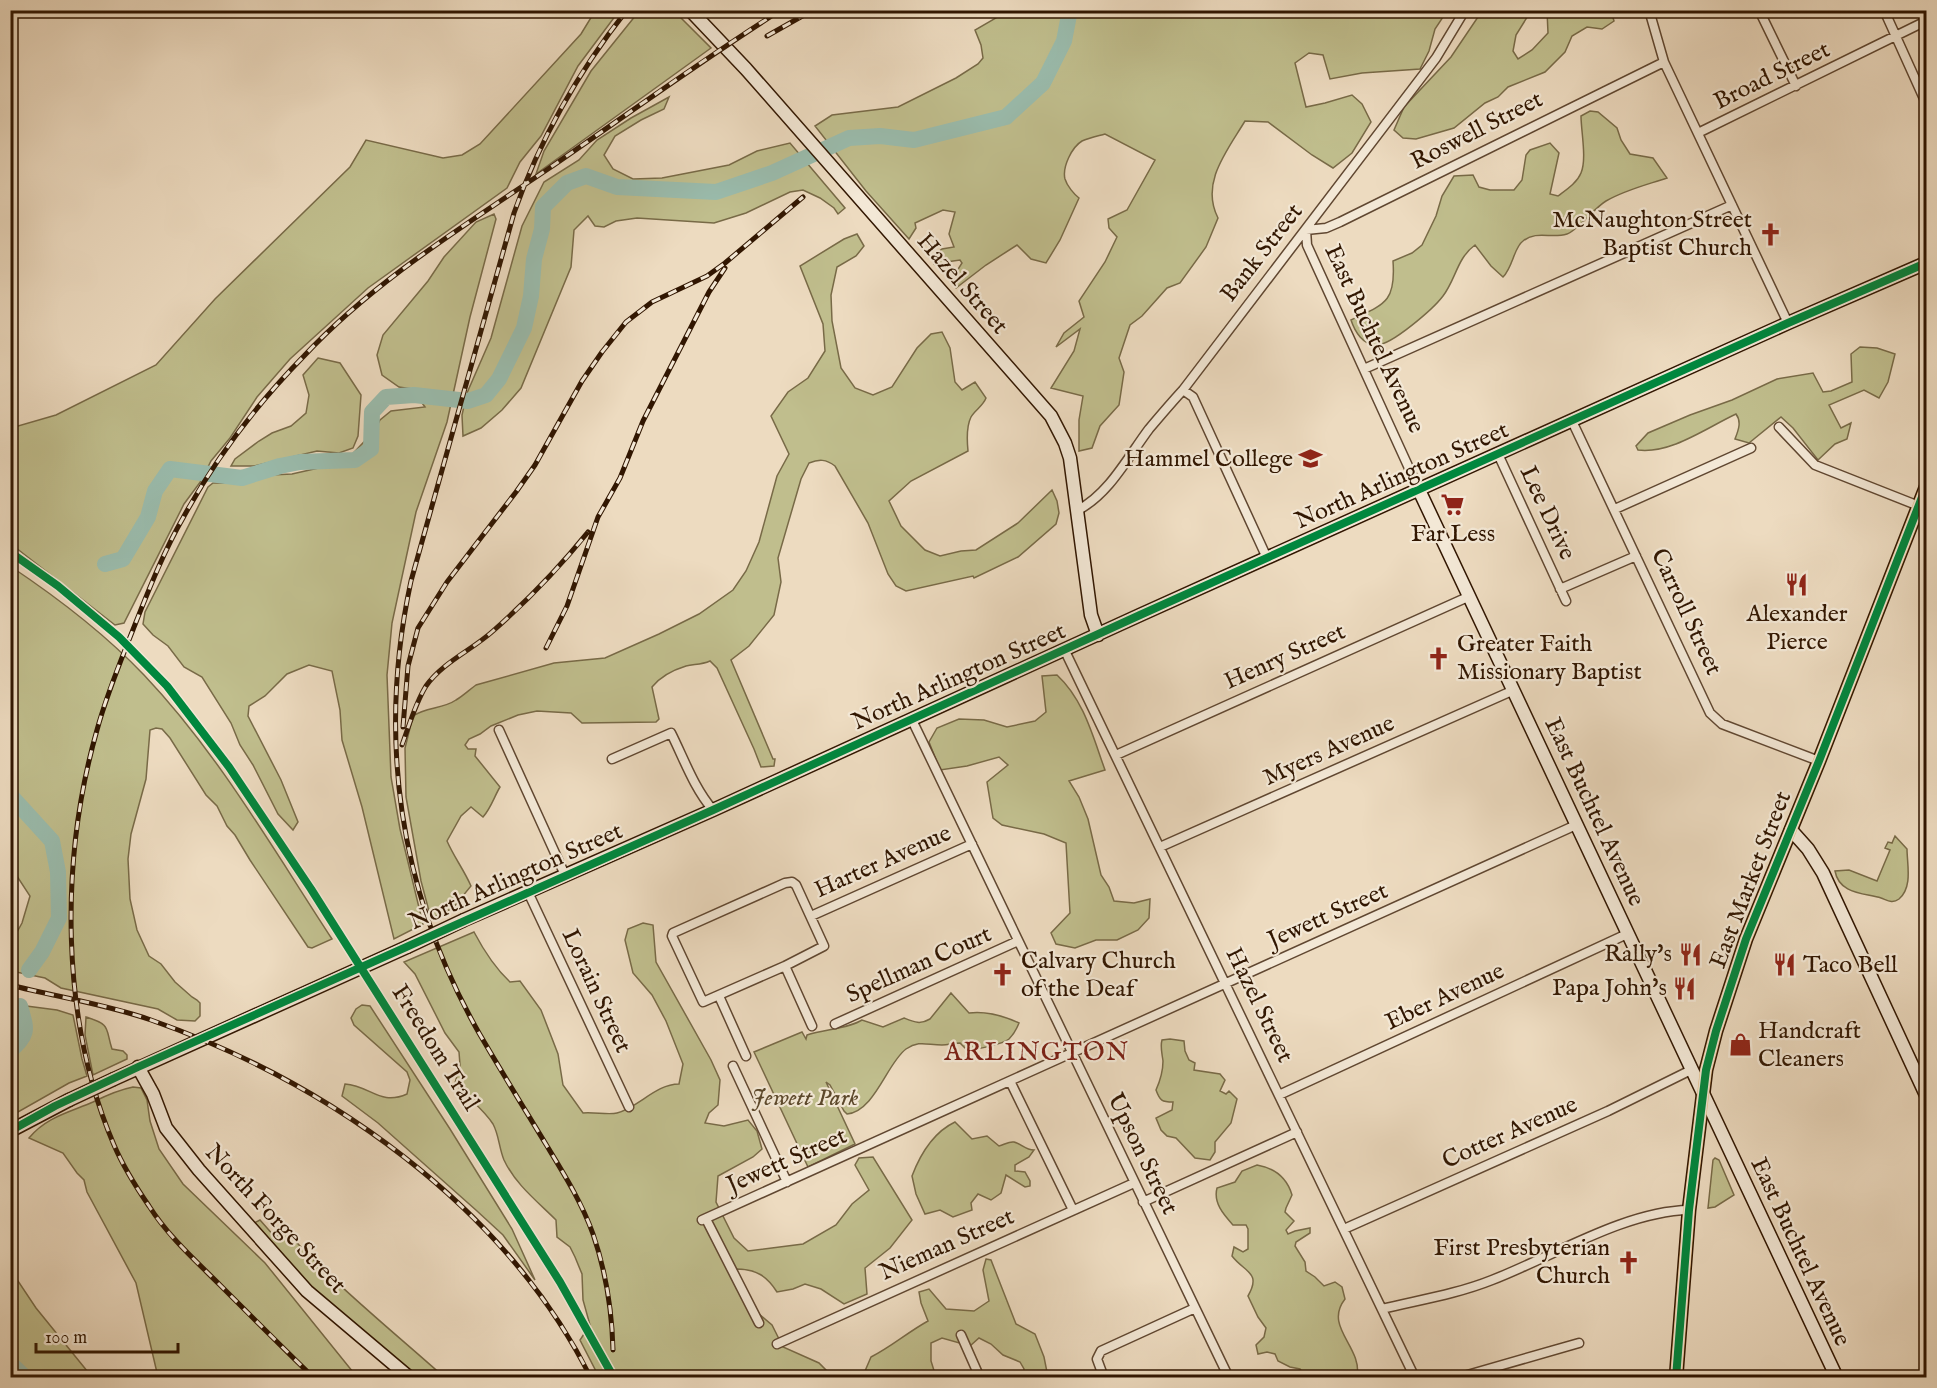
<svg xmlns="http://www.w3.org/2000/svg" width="1937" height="1388" font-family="'IM FELL English',serif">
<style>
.green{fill:#c0be8d;stroke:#786a47;stroke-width:1.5}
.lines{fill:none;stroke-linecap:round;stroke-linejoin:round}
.river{stroke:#9abcad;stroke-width:16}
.street-casing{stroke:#604731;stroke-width:11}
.secondary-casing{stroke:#311601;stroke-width:15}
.primary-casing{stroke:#311601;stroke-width:15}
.street{stroke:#f3e8d6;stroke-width:8}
.secondary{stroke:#f3e8d6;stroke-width:12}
.primary{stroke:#e6be80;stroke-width:12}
.rail-casing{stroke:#311601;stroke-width:5}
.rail{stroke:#f3e8d6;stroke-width:3;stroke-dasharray:9;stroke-linecap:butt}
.secondary-bridge-casing{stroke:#311601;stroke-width:15;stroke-linecap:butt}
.secondary-bridge{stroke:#f3e8d6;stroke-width:12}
.cycleway-casing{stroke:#f3e8d6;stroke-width:11}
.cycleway{stroke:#00873e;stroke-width:8}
.labels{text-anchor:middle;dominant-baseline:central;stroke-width:4.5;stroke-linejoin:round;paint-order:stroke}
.street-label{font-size:24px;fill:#311601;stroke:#f3e8d6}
.poi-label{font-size:24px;fill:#311601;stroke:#f3e8d6;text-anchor:end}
.park-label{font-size:24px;font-style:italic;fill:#5c482b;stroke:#f3e8d6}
.neighbourhood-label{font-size:26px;letter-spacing:1.5px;fill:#7a1f14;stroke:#f3e8d6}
</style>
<rect width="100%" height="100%" fill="#eddbc0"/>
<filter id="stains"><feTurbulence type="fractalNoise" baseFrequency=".00333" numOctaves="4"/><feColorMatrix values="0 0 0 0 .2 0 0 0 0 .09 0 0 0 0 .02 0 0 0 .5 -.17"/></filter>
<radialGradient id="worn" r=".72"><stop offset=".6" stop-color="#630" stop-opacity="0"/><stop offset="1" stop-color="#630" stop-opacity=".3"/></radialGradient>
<!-- green -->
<path class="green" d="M640 10 674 11 711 48 536 174 544 151 591 71Z
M595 11H619L578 66 541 136 520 162 507 188 368 288 290 359 257 397 230 438 211 461 201 481 184 504 124 623 115 625 11 544V428L56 415 156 365 215 299 350 167 366 140 443 158 462 155 480 144 581 34Z
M1004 11H1447L1435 29 1429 51 1420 69 1362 73 1330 79 1323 55 1309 53 1295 63 1306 107 1325 103 1352 95 1362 104 1371 122 1352 153 1333 168 1312 155 1268 122 1245 121C1227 151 1200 183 1218 218L1206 247 1180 283 1167 288 1142 316 1130 325 1119 358 1124 372 1119 405 1100 426 1092 448 1079 451V420L1083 396 1051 388 1074 351 1080 329 1056 347 1064 333 1084 317 1079 301 1105 262 1117 237 1109 228 1108 219 1127 210 1155 160 1105 134C1098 136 1089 138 1082 141 1072 147 1062 167 1065 179 1067 186 1074 194 1079 198L1060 240 1046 263 1031 259 1017 245 986 265 956 288 953 285 955 274 962 263 960 260 946 262 938 266 934 264 936 254 942 249 954 247 949 234 955 212 943 210 915 223 916 228 909 239 866 191 815 126 832 115 898 107 956 78 978 64 983 58 981 45 975 30 996 18Z
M1482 11H1531L1516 35 1513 51 1518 59 1532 50 1548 33 1547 11H1611L1614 21 1602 29 1587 27 1572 36 1565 52 1545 72 1508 87 1498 97 1485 103 1454 128 1416 139 1403 138 1394 130 1404 107 1451 57Z
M669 97 664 109 641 120 615 136 604 155 613 169 633 179 662 178 729 165 757 151 790 143 845 208 838 214 834 208 820 198 803 190 790 192 746 213 714 223 637 218 616 221 604 227 595 226 588 216 574 230 571 267 521 388 502 410 481 428 463 436 462 415 467 393 491 338 522 226 544 182 579 160 597 140 631 118Z
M1590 111 1598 112 1617 128 1621 140 1630 154 1653 158 1667 178C1646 185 1625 190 1606 201 1594 208 1577 231 1567 234 1551 239 1537 230 1523 241 1514 247 1513 267 1503 277L1491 266 1475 245C1457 258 1456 279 1443 296 1434 308 1391 346 1376 345 1363 345 1355 332 1351 320 1385 304 1396 302 1393 261L1412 253 1422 245 1436 216 1442 196 1454 176 1473 175 1479 187 1490 190H1514L1522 180 1526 155 1530 150 1550 143 1559 153 1550 194 1558 196C1566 190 1577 183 1581 173 1587 159 1581 131 1581 116Z
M494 214 496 219 470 317 447 422 416 512 392 623 387 675 391 777 400 829 423 924 394 939 362 807 342 740 340 710 332 671 309 665 287 674 265 696 249 706 248 716 281 780 298 822 293 830 278 814 253 765 240 745 231 723 202 677 184 667 168 646 153 635 143 624 145 612 208 487 213 483H242L271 475 292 474 345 462 375 430 380 420 391 411 425 407 412 389 399 387 382 375 377 355 383 335 428 281 444 257 476 222Z
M857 234 864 246 856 256 837 267 831 295 832 321 841 368 855 388 873 395 892 387 917 348 931 334 942 332 950 348 955 382 962 390 975 382 986 398C983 406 975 410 971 417 966 427 967 441 968 451L911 481 889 501 901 526 925 550 940 556 961 551 976 550 1018 523 1052 490 1057 501 1059 513 1056 524 1018 557 974 578 973 576 906 591 896 586 888 574 868 523 835 466C826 459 819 459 809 463L801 479 778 558 781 582 774 615 749 646 731 660 773 759H775L774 766 761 767 754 749 717 668 710 661C701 665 694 664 686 666 673 670 660 677 652 687L659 719 656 722 582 723 571 713 537 711 518 715 491 726 480 734 469 739 465 745 468 749H476L475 756 500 787C494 797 491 808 483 817L471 807 461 816 447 841C454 857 464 870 471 886L453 908 433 918 430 915 421 881 406 797 405 748 413 716C426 707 443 709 456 700 463 696 469 690 476 685L554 663 605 658 659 634 699 614 733 590 746 571 759 542 777 476 789 454 771 416 788 392 808 378 825 351 823 324 800 266 844 239Z
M1860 347 1877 348 1895 354 1888 382 1879 398 1864 390 1829 405 1841 428 1851 423 1847 439 1835 444 1818 460 1793 428 1781 417 1749 443 1735 439C1738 431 1742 422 1736 414 1706 428 1671 454 1638 450L1636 446 1648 433 1690 415 1732 400 1777 379 1813 373 1823 392 1831 391 1852 382 1851 354Z
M318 358 340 363 361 395 358 436 353 448 339 453 317 451 254 466H231L235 459 259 441 272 433 291 426 306 413 309 395 303 375Z
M10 566C58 598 104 633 144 675 218 753 273 849 332 939L312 948 308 947 250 860 235 835 227 826 217 806 206 795 170 738 162 729 156 728 150 730 146 779 131 834 128 859 130 899 137 930 149 956 161 964 175 982 192 997 197 1000 200 1003V1016L195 1021 177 1020 158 1009 61 988 45 978 11 971V943L22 923 30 896 11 867Z
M1057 675C1084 700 1093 737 1105 770L1069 781 1079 797 1088 819 1101 875 1109 887 1114 901 1134 903 1150 899 1149 918 1138 930 1117 940H1096L1075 948 1056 944 1051 933 1070 913 1066 843 1044 834 1002 825 993 818 987 782 1008 765 999 757 967 766 940 770 929 742 937 728 959 719 984 720 1007 727 1035 721 1046 712 1042 676Z
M1895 836 1907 849C1907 864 1913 887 1899 899 1892 904 1887 900 1881 898 1864 893 1839 894 1835 871L1849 870 1877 881 1890 850 1885 848 1888 842 1892 843Z
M643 923 653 925 656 962 711 1060 720 1080 718 1105 709 1113 705 1123 724 1126 748 1120 757 1131 762 1149 753 1157 718 1176 716 1202 734 1238 748 1251 803 1244 836 1225 852 1204 869 1190 855 1165 859 1158 873 1157 912 1220 890 1248 865 1268 867 1294 844 1304 821 1289 805 1284 793 1289 777 1292C767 1276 756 1269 736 1269L731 1276 745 1302 772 1325 783 1347 819 1363 833 1377H599L580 1340 590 1325 583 1300 582 1274 575 1257 570 1247 557 1237 556 1220C538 1202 515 1184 504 1160 499 1148 499 1135 493 1124 483 1108 467 1098 455 1083L460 1065 459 1052 445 1033 415 974 404 962 474 932C484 951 494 967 510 982L520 981 541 1010 558 1054 563 1085 583 1113C594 1112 609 1115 617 1113 639 1107 656 1084 679 1084L683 1064 666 1021 652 995 633 973 625 940 628 929Z
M951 993 969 1013C986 1011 1004 1016 1019 1023 1017 1028 1013 1035 1009 1039 1003 1044 976 1050 967 1050L960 1043C954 1043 948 1045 942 1045 927 1045 919 1040 906 1049 887 1063 875 1111 847 1114L844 1111 830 1085 826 1082 855 1144 808 1167 754 1052 802 1032 806 1039 807 1035C824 1029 848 1029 862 1020L883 1027 904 1018C914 1022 920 1025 930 1019Z
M11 1004 57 1010 73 1015 82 1059 87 1076 69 1083 11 1116Z
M362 1005 370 1006 450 1129 512 1229 535 1280 503 1235 477 1211 378 1123 342 1096 345 1084C371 1086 380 1106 407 1094L410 1080 407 1072 354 1025 351 1018 356 1009Z
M86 1017C112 1025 105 1028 112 1049L123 1051 127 1055V1059L93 1075 85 1035Z
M1170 1039 1184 1041 1185 1051 1189 1060 1195 1063 1194 1070 1220 1074 1225 1080 1220 1091 1226 1094 1229 1091 1237 1099 1231 1123 1215 1142V1152L1210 1160 1195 1158 1176 1138 1167 1136 1161 1130 1156 1118 1172 1110 1173 1102C1162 1102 1160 1101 1156 1090 1160 1081 1163 1071 1163 1061 1162 1053 1160 1047 1162 1040Z
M133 1087 141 1088 147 1100 150 1121 159 1149 183 1184 265 1263 357 1377H158L136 1283 87 1192 84 1180 77 1173 63 1153 29 1138C46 1117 70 1112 93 1102 107 1095 118 1090 133 1087Z
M955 1122 972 1139 987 1136 999 1146C1004 1145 1009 1141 1014 1142 1022 1144 1025 1150 1034 1150L1029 1157 1015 1165V1171L1025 1172 1030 1181V1186L1025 1187 1006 1175 1001 1193 991 1200 978 1194 971 1203 972 1210 953 1217 940 1210 925 1214 916 1194 912 1176C920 1155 934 1132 955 1122Z
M1715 1158 1719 1160 1734 1195 1715 1207 1708 1208 1713 1160Z
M1257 1165C1274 1168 1287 1178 1292 1195L1286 1208 1285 1212 1294 1221 1286 1230 1288 1234 1295 1231 1310 1228V1233L1296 1242 1295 1246 1305 1262 1306 1271 1315 1277 1324 1286 1335 1282 1342 1287 1345 1299C1323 1327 1363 1347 1357 1377H1306L1300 1369 1290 1367 1278 1361 1275 1354 1267 1352 1258 1354 1256 1345 1264 1337 1266 1328 1258 1317 1248 1296C1262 1272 1244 1272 1232 1256L1234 1247 1243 1252 1248 1249V1229L1246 1225H1233C1224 1215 1213 1203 1217 1188L1235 1182 1242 1171Z
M260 1220 275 1237 285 1230C334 1284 390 1329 444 1377H415L310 1286 254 1223Z
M986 1259 991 1260 1016 1324 1035 1334 1044 1357 1048 1377H1023L1024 1369 1020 1362 1003 1355 991 1344 979 1338 970 1346 942 1338 931 1343V1361L936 1377 862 1378 871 1357C891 1347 908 1332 928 1321L921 1303 919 1292 929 1289 946 1309 974 1311 989 1301 983 1270Z
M10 1269 36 1308 92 1377H11Z"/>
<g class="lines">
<!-- river -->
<path class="river" d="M105 564 123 559 148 517 155 491 170 469 242 478 280 466 300 462 355 460 371 449 372 412 386 397 414 395 468 401 486 395 499 379 524 328 531 296 534 259 542 229 543 207 567 183 586 176 617 187 716 192 772 173 849 138 880 136 914 140 1006 117 1043 83 1064 41 1070 10
M10 795 52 841 58 872 59 918 42 952 29 970
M10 1051C29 1033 27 1031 20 1006
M10 1363 26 1378"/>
<defs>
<path id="street" d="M1649 10 1664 62 1788 323
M1759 10 1796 86
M1884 10 1926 103
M1698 133 1926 21
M1364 369 1732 205
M1183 390 1193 397 1267 558
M1572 421 1710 713 1722 724 1819 761
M1779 427 1815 465 1919 506
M1498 454 1566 601
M1419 490 1307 245 1306 230 1326 228 1340 222 1664 62
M1615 509 1751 448
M1078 510C1109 494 1128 457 1149 429 1160 416 1171 403 1183 390L1436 58 1465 10
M1560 589 1636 556
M1065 651 1415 1378
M912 720 1229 1378
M499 730 565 875
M1116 755 1470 596
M612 759 671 733C684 759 694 788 713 810
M1160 847 1514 690
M792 882 796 885 824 946 785 966 703 1002 672 936 673 933 785 883Z
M528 892 629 1107
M811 916 972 844
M785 966 812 1026
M719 996 746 1056
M835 1024 1018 941
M733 1066 787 1182
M1010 1081 1073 1210
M1279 1095 1627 934
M1143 1202 1297 1132
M706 1219 759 1323
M702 1220 1576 825
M1344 1229 1608 1111 1691 1070
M1382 1309C1419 1300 1457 1294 1492 1280 1552 1257 1625 1211 1689 1210
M961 1335 980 1378
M777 1344 1134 1183
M1104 1378 1097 1359 1101 1351 1195 1308
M1457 1378 1579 1343"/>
<path id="secondary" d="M690 10 746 69 1051 416 1065 443 1070 458 1091 615 1098 635
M1419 490 1837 1378
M1791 830 1808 849 1823 873 1926 1095
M464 920 713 810 1140 615 1788 323 1926 263
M138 1067 153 1094 166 1128 199 1170 307 1291 410 1378
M114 1079 407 947
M10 1131 69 1100"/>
<path id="primary" d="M1676 1378 1689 1210 1706 1070 1716 1031 1746 939 1819 761 1926 487"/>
</defs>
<!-- street casing -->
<use href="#street" class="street-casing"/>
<!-- secondary casing -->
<use href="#secondary" class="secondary-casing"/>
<!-- primary casing -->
<use href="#primary" class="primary-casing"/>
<!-- street -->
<use href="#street" class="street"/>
<!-- secondary -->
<use href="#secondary" class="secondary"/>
<!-- primary -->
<use href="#primary" class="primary"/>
<defs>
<path id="rail" d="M767 36 813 10
M546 648 567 606 598 517 620 478 643 421 709 292 725 268
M403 727 408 666 418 628 447 582 516 492 535 465 582 381 602 352 626 322 652 302 707 276 725 263 803 197
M402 745C409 726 415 704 426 686 443 662 472 650 493 631 528 600 559 568 588 532
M10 985C57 997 105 1004 151 1020 328 1082 505 1206 591 1378
M613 1350C612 1310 606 1272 593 1234 582 1203 564 1174 547 1146 524 1108 501 1071 479 1033 399 892 377 738 411 581L514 213C540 139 578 72 627 10
M314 1378C282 1347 251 1316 220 1285 195 1260 168 1236 149 1206 136 1187 123 1166 114 1145 60 1019 60 860 97 730 107 693 122 658 136 622 150 587 164 551 183 518 215 459 257 404 304 356 374 281 464 226 548 169 625 116 702 60 781 10"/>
</defs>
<!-- rail casing -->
<use href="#rail" class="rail-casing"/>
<!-- rail -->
<use href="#rail" class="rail"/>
<defs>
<path id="secondary-bridge" d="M407 947 464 920
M69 1100 114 1079"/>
</defs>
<!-- secondary-bridge casing -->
<use href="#secondary-bridge" class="secondary-bridge-casing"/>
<!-- secondary-bridge -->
<use href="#secondary-bridge" class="secondary-bridge"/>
<defs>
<path id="cycleway" d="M10 552 58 586 119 637 167 686 229 767 311 889 560 1282 614 1378
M10 1131 55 1106 138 1067 713 810 1140 615 1788 323 1926 263
M1676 1378 1689 1210 1706 1070 1716 1031 1746 939 1819 761 1926 487"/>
</defs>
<!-- cycleway casing -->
<use href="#cycleway" class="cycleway-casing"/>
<!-- cycleway -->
<use href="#cycleway" class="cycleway"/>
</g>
<!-- icons -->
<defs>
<symbol id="church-bare" viewBox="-9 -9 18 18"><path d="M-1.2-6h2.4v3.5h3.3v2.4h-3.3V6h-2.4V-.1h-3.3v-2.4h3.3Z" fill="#8f2418" stroke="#f3e8d6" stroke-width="2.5" paint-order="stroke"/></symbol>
<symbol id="school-bare" viewBox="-9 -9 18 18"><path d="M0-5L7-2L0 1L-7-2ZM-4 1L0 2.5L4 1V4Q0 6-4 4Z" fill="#8f2418" stroke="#f3e8d6" stroke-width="2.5" paint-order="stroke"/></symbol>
<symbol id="supermarket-bare" viewBox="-9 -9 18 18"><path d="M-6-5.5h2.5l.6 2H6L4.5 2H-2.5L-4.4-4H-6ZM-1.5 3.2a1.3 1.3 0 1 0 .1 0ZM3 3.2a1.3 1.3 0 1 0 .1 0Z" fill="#8f2418" stroke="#f3e8d6" stroke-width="2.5" paint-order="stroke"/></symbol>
<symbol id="restaurant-bare" viewBox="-9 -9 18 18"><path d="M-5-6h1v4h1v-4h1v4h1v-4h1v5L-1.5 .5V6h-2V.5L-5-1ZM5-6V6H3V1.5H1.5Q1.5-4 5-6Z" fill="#8f2418" stroke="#f3e8d6" stroke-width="2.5" paint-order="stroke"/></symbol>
<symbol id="shop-bare" viewBox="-9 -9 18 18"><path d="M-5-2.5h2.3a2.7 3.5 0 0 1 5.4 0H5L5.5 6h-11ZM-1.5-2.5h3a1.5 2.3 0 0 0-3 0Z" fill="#8f2418" stroke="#f3e8d6" stroke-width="2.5" paint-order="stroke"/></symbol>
</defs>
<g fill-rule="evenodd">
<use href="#church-bare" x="1754" y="218" width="33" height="33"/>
<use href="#school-bare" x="1294" y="442" width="33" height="33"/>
<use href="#supermarket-bare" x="1436" y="488" width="33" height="33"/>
<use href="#restaurant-bare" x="1780" y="568" width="33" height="33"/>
<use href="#church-bare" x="1422" y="642" width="33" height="33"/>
<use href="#restaurant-bare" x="1674" y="938" width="33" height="33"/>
<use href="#restaurant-bare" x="1768" y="948" width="33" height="33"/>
<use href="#church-bare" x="986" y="958" width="33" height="33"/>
<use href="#restaurant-bare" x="1668" y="972" width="33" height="33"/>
<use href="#shop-bare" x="1724" y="1028" width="33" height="33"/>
<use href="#church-bare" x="1612" y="1246" width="33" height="33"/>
</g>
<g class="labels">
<!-- street labels -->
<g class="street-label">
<text transform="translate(1772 76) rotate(-26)">Broad Street</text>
<text transform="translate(1477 131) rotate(-27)">Roswell Street</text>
<text transform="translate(1262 253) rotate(-52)">Bank Street</text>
<text transform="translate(962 284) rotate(49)">Hazel Street</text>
<text transform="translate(1374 339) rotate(65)">East Buchtel Avenue</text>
<text transform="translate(1402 476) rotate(-24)">North Arlington Street</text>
<text transform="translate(1547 513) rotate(65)">Lee Drive</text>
<text transform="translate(1686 612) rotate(65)">Carroll Street</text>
<text transform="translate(1285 657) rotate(-24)">Henry Street</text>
<text transform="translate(959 677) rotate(-24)">North Arlington Street</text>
<text transform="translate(1329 751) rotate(-24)">Myers Avenue</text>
<text transform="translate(1594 812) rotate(65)">East Buchtel Avenue</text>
<text transform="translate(883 862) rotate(-24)">Harter Avenue</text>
<text transform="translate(516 877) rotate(-24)">North Arlington Street</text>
<text transform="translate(1751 880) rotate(-69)">East Market Street</text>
<text transform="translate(1328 916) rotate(-24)">Jewett Street</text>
<text transform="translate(919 965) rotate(-24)">Spellman Court</text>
<text transform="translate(596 991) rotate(65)">Lorain Street</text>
<text transform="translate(1445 997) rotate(-25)">Eber Avenue</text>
<text transform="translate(1259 1005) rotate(64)">Hazel Street</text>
<text transform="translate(435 1048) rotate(58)">Freedom Trail</text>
<text transform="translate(1510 1133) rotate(-24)">Cotter Avenue</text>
<text transform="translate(1142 1154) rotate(64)">Upson Street</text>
<text transform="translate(787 1161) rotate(-24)">Jewett Street</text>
<text transform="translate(275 1219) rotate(47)">North Forge Street</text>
<text transform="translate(947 1245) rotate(-24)">Nieman Street</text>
<text transform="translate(1800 1252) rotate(65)">East Buchtel Avenue</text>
</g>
<!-- poi labels -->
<g class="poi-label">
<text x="1752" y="220">McNaughton Street<tspan x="1752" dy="28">Baptist Church</tspan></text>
<text x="1293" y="459">Hammel College</text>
<text x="1453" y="534" text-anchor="middle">Far Less</text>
<text x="1797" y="614" text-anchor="middle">Alexander<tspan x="1797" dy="28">Pierce</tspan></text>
<text x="1457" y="644" text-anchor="start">Greater Faith<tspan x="1457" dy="28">Missionary Baptist</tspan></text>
<text x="1672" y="954">Rally's</text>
<text x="1021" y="961" text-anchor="start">Calvary Church<tspan x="1021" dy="28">of the Deaf</tspan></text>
<text x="1803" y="965" text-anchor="start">Taco Bell</text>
<text x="1667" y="988">Papa John's</text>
<text x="1758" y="1031" text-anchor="start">Handcraft<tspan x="1758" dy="28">Cleaners</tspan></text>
<text x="1610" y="1248">First Presbyterian<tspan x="1610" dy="28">Church</tspan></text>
</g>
<!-- park labels -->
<g class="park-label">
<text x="805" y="1098">Jewett Park</text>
</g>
<!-- neighbourhood labels -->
<g class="neighbourhood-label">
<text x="1037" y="1052">ARLINGTON</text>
</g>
</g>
<!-- margin -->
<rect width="1937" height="1388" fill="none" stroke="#eddbc0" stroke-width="36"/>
<rect x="12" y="12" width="1913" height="1364" fill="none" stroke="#311601" stroke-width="3"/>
<rect x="18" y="18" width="1901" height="1352" fill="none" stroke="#311601" stroke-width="1.5"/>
<!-- scale -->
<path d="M36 1343v9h142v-9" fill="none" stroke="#311601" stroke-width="3"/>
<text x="45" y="1343" font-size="18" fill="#311601" stroke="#f3e8d6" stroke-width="4.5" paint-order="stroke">100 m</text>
<rect width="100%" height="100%" filter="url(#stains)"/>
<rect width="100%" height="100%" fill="url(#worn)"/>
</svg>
